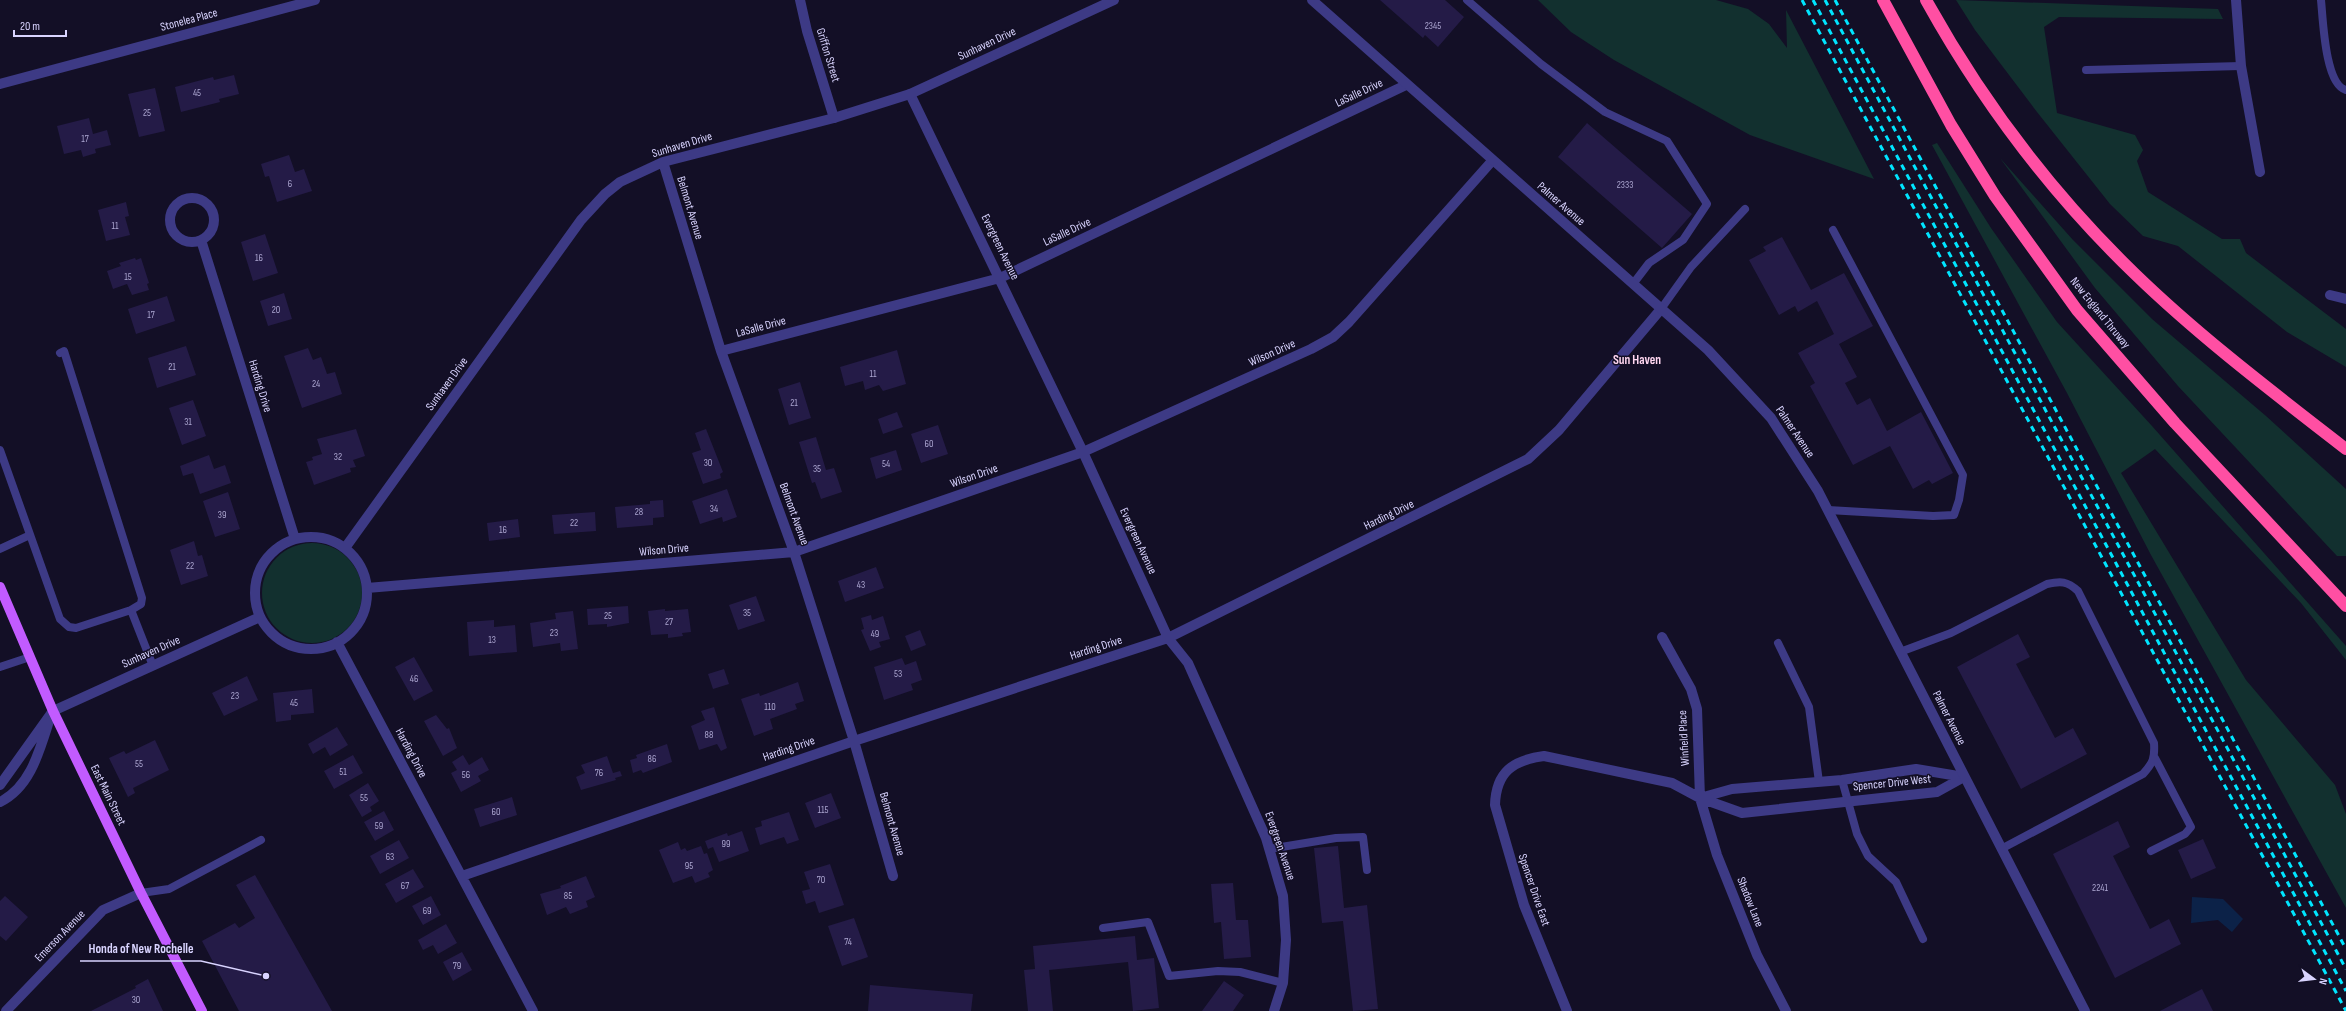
<svg xmlns="http://www.w3.org/2000/svg" width="2346" height="1011" font-family="'Sofia Sans Condensed',sans-serif">
<style>
.green{fill:#12302f}
.water{fill:#0c2248}
.building{fill:#241b47}
.lines{fill:none;stroke-linecap:round;stroke-linejoin:round}
.service{stroke:#3d3a85;stroke-width:8}
.minor{stroke:#3d3a85;stroke-width:10}
.tertiary{stroke:#3d3a85;stroke-width:10}
.primary{stroke:#c25bff;stroke-width:10}
.motorway{stroke:#ff4fa3;stroke-width:12}
.rail{stroke:#00e5ff;stroke-width:3;stroke-dasharray:6 5;stroke-linecap:butt}
.labels{text-anchor:middle;dominant-baseline:central;stroke-width:3;stroke-linejoin:round;paint-order:stroke}
.number-label{font-size:10px;fill:#aca6d1}
.street-label{font-size:12px;fill:#d9d4ff;stroke:#130f26}
.neighbourhood-label{font-size:13px;font-weight:bold;fill:#ffd6f0;stroke:#130f26}
.leader{fill:none;stroke:#d9d4ff;stroke-width:1.5}
.callout-dot{fill:#d9d4ff;stroke:#130f26;stroke-width:1.5}
.callout-label{font-size:13px;text-anchor:middle;font-weight:bold;fill:#d9d4ff;stroke:#130f26;stroke-width:3;stroke-linejoin:round;paint-order:stroke}
</style>
<rect width="100%" height="100%" fill="#130f26"/>
<!-- green -->
<path class="green" d="M1538 0H1716L1748 9 1769 24 1787 48 1786 10 1874 179 1750 135 1614 60 1571 32Z
M1956 0 2218 9 2223 19 2059 17 2044 27 2057 113 2135 135 2143 150 2137 161 2148 192 2222 239H2240L2246 253 2346 329V367L2287 332 2178 246 2143 236 2110 204 2037 112 1975 30Z
M1937 143 1991 228 2057 322 2152 426 2346 646V660L2301 603 2155 449 2121 473 2246 680 2335 785 2346 814V908L2151 555 2067 393 1932 145Z
M2000 158 2073 240 2152 319 2266 416 2346 489V556H2337L2178 386 2095 288Z
M262 593a50 50 0 1 1 100 0a50 50 0 1 1-100 0Z"/>
<!-- water -->
<path class="water" d="M2192 897 2223 899 2243 919 2232 932 2218 920 2191 923Z"/>
<!-- building -->
<path class="building" d="M1380 0H1445L1464 17 1438 47 1425 35 1423 38Z
M234 75 239 94 219 99 220 102 181 112 175 87 213 77 214 80Z
M155 88 165 131 139 137 128 94Z
M89 118 93 134 107 130 111 145 95 149 96 153 83 157 81 150 64 154 57 126Z
M1587 123 1692 214 1662 248 1558 157Z
M289 155 295 172 304 169 312 191 277 202 269 176 265 177 261 164Z
M126 202 129 216 125 217 130 235 106 241 98 210Z
M265 234 278 273 253 281 241 242Z
M1782 237 1811 290 1844 273 1873 326 1839 344 1857 377 1845 383 1857 405 1870 398 1887 431 1921 412 1953 473 1932 484 1929 480 1913 489 1890 446 1853 465 1810 386 1815 383 1798 353 1834 334 1817 301 1798 312 1795 306 1779 315 1749 260 1766 251 1763 247Z
M135 258 136 260 141 258 149 283 147 284 149 290 132 295 127 284 113 289 107 271 121 266 119 263Z
M284 293 292 319 268 326 260 301Z
M167 296 175 321 136 334 128 309Z
M186 346 196 375 157 388 148 358Z
M308 348 313 360 321 357 327 374 335 372 342 394 302 408 284 356Z
M897 350 906 384 883 391 879 385 865 390 863 381 845 386 840 367Z
M800 382 811 418 789 425 778 389Z
M193 400 206 436 182 445 169 408Z
M897 412 903 427 883 434 878 419Z
M938 425 948 454 921 463 911 434Z
M356 429 365 456 353 460 356 467 350 468 351 472 314 485 306 462 313 460 312 457 322 454 317 439Z
M706 429 723 472 720 474 721 478 703 484 692 453 701 450 695 433Z
M816 437 826 470 834 468 842 492 821 499 815 482 812 483 799 442Z
M896 450 902 470 876 479 870 458Z
M209 455 214 469 225 465 231 483 200 494 193 473 183 476 180 466Z
M727 489 737 517 723 522 722 517 700 524 692 501Z
M228 492 240 529 215 537 203 501Z
M663 500 664 517 653 518V525L617 528 615 507 650 504V501Z
M595 512 596 531 554 534 552 515Z
M518 519 520 537 489 541 487 523Z
M194 541 198 556 202 555 208 576 181 585 170 550Z
M876 567 884 588 845 602 838 581Z
M756 596 765 621 738 630 729 605Z
M628 606 629 623 607 627V624L588 625 587 609Z
M665 609V611L688 609 691 632 682 633 683 636 668 638V634L651 635 648 611Z
M573 611 578 649 561 651 560 643 533 647 530 623 556 619 555 613Z
M871 615 872 620 883 616 890 639 879 642 881 647 870 651 861 630 864 629 861 618Z
M494 620V627L515 625 517 652 469 656 467 622Z
M920 630 926 645 911 651 905 636Z
M2018 634 2030 657 2016 664 2055 738 2073 728 2087 754 2021 789 1957 667Z
M414 657 433 691 414 701 395 667Z
M902 658 905 665 916 661 922 680 911 684 913 690 884 700 874 667Z
M724 669 729 684 713 689 708 674Z
M247 676 258 700 224 716 212 693Z
M798 682 804 701 795 704 797 709 770 719 773 729 754 736 741 699 759 693 760 696Z
M312 689 314 713 291 715V720L276 722 273 693Z
M714 707 727 748 721 751 717 744 699 750 691 726 705 720 701 711Z
M436 715 447 729 449 728 457 748 443 756 424 721Z
M337 727 348 745 330 756 325 747 313 754 308 744Z
M155 740 169 770 133 788 135 793 128 797 109 758 124 751 126 754Z
M667 744 672 762 643 773 641 770 633 773 630 760 637 758 636 755Z
M353 755 363 773 334 789 324 771Z
M463 755 469 765 482 757 489 770 478 776 481 781 461 792 451 773 457 770 452 762Z
M607 756 613 773 620 771 622 776 615 778 616 780 581 790 576 777 585 773 581 765Z
M368 783 379 801 370 807 372 811 362 817 349 795Z
M831 793 841 818 815 828 805 803Z
M512 797 517 815 480 827 474 809Z
M384 811 394 830 375 841 364 822Z
M789 812 799 840 787 844 784 837 760 845 755 828 762 826 761 821Z
M2118 821 2130 847 2113 856 2150 929 2169 919 2181 944 2115 978 2053 854Z
M742 831 749 851 719 862 713 847 708 849 705 841 727 833 728 836Z
M2203 839 2216 868 2191 879 2178 850Z
M399 840 409 858 380 874 370 856Z
M678 842 681 850 685 848 687 851 701 846 704 854 707 853 713 870 708 873 710 877 695 883 692 876 673 883 659 850Z
M1338 846 1344 908 1367 905 1378 1009 1353 1011 1343 921 1322 923 1314 848Z
M830 864 844 905 819 913 815 901 806 904 802 891 810 889 804 872Z
M413 869 424 887 396 903 385 884Z
M255 875 332 1011H239L202 941 235 923 239 928 255 918 236 885Z
M586 876 595 897 586 901 588 907 570 914 566 907 547 915 540 894 561 888 560 886Z
M1233 883 1236 920H1248L1251 957 1224 959 1221 922 1214 923 1211 884Z
M5 896 28 917 6 941 0 936V901Z
M431 896 441 915 423 925 412 906Z
M854 918 868 957 842 966 828 926Z
M446 924 457 943 438 954 433 945 423 950 418 940Z
M1135 936 1137 960 1154 958 1159 1008 1133 1011 1128 962 1049 970 1053 1011H1028L1024 970 1035 969 1033 946Z
M462 952 472 970 453 981 443 962Z
M148 979 163 1011H91L136 988 135 986Z
M1224 981 1244 995 1233 1011H1202Z
M870 985 973 994 971 1011H868Z
M2202 989 2213 1011H2160Z"/>
<g class="lines">
<!-- service -->
<path class="service" d="M1467 0 1541 64 1605 112 1667 141 1707 204 1683 240 1649 263 1633 284
M2321 0C2323 19 2325 85 2346 90
M2086 70 2241 66
M1661 309 1691 267 1745 209
M0 450 60 619 69 627 76 628 131 610 141 604 142 598 64 351 60 353
M1828 510 1933 516 1954 515 1959 500 1963 475 1833 230
M0 549 30 535
M131 610 153 666
M1778 643 1809 707 1819 782
M1900 652 1951 633 2047 584C2061 581 2067 581 2078 591L2154 743C2155 758 2153 763 2143 774L2001 849
M0 667 30 657
M1842 780 1857 834 1868 856 1896 882 1923 939
M1269 849 1336 838 1363 837 1367 870
M2151 851 2185 834 2191 827 2155 758
M141 893 169 889 261 840
M1103 928 1148 922 1169 976 1218 971 1240 972 1283 983"/>
<!-- minor -->
<path class="minor" d="M2236 0 2241 66 2260 172
M910 94 1083 452 1168 638 1188 663 1266 838 1283 896 1286 940 1283 983 1274 1011
M663 162 721 351 794 552 854 741 893 876
M170 220a22 22 0 1 1 44 0a22 22 0 1 1-44 0Z
M201 240 295 539
M2330 295 2346 299
M721 351 1000 278 1406 85
M255 593a56 56 0 1 1 112 0a56 56 0 1 1-112 0Z
M345 548 581 220 605 194 620 182 663 162 834 118
M367 588 794 552 1083 452 1311 349 1333 337 1349 322 1492 161
M1662 637 1691 689 1697 709 1700 798 1717 855 1757 955 1786 1011
M337 642 533 1011
M0 785 53 711 260 617
M1700 798 1732 789 1842 780 1916 769 1964 777
M0 802C31 787 40 749 50 718
M462 876 854 741 1168 638 1528 459 1559 430 1661 309
M6 1011 103 910 141 893
M1567 1011 1524 905 1495 805C1496 772 1513 760 1544 756L1672 783 1700 798 1742 813 1937 792 1964 777"/>
<!-- tertiary -->
<path class="tertiary" d="M800 0 807 31 834 118 910 94 1114 0
M1312 0 1708 350 1771 418 1818 491 2085 1011
M0 84 315 0"/>
<!-- primary -->
<path class="primary" d="M0 587 53 711 141 893 202 1011"/>
<!-- motorway -->
<path class="motorway" d="M1883 0 1951 125 1995 196 2077 310 2175 423 2346 606
M1926 0C1982 101 2052 194 2135 274 2200 337 2274 393 2346 449"/>
<!-- rail -->
<path class="rail" d="M1802 0 2346 1011
M1813 0 2346 991
M1825 0 2346 969
M1835 0 2346 949"/>
</g>
<g class="labels">
<!-- number labels -->
<g class="number-label">
<text x="1433" y="26">2345</text>
<text x="197" y="93">45</text>
<text x="147" y="113">25</text>
<text x="85" y="139">17</text>
<text x="290" y="184">6</text>
<text x="1625" y="185">2333</text>
<text x="115" y="226">11</text>
<text x="259" y="258">16</text>
<text x="128" y="277">15</text>
<text x="276" y="310">20</text>
<text x="151" y="315">17</text>
<text x="172" y="367">21</text>
<text x="873" y="374">11</text>
<text x="316" y="384">24</text>
<text x="794" y="403">21</text>
<text x="188" y="422">31</text>
<text x="929" y="444">60</text>
<text x="338" y="457">32</text>
<text x="708" y="463">30</text>
<text x="886" y="464">54</text>
<text x="817" y="469">35</text>
<text x="714" y="509">34</text>
<text x="639" y="512">28</text>
<text x="222" y="515">39</text>
<text x="574" y="523">22</text>
<text x="503" y="530">16</text>
<text x="190" y="566">22</text>
<text x="861" y="585">43</text>
<text x="747" y="613">35</text>
<text x="608" y="616">25</text>
<text x="669" y="622">27</text>
<text x="554" y="633">23</text>
<text x="875" y="634">49</text>
<text x="492" y="640">13</text>
<text x="898" y="674">53</text>
<text x="414" y="679">46</text>
<text x="235" y="696">23</text>
<text x="294" y="703">45</text>
<text x="770" y="707">110</text>
<text x="709" y="735">88</text>
<text x="652" y="759">86</text>
<text x="139" y="764">55</text>
<text x="343" y="772">51</text>
<text x="599" y="773">76</text>
<text x="466" y="775">56</text>
<text x="364" y="798">55</text>
<text x="823" y="810">115</text>
<text x="496" y="812">60</text>
<text x="379" y="826">59</text>
<text x="726" y="844">99</text>
<text x="390" y="857">63</text>
<text x="689" y="866">95</text>
<text x="821" y="880">70</text>
<text x="405" y="886">67</text>
<text x="2100" y="888">2241</text>
<text x="568" y="896">85</text>
<text x="427" y="911">69</text>
<text x="848" y="942">74</text>
<text x="457" y="966">79</text>
<text x="136" y="1000">30</text>
</g>
<!-- street labels -->
<g class="street-label">
<text transform="translate(189 20) rotate(-15)">Stonelea Place</text>
<text transform="translate(987 44) rotate(-25)">Sunhaven Drive</text>
<text transform="translate(828 55) rotate(73)">Griffon Street</text>
<text transform="translate(1359 93) rotate(-25)">LaSalle Drive</text>
<text transform="translate(682 145) rotate(-17)">Sunhaven Drive</text>
<text transform="translate(1561 204) rotate(41)">Palmer Avenue</text>
<text transform="translate(690 208) rotate(73)">Belmont Avenue</text>
<text transform="translate(1067 232) rotate(-25)">LaSalle Drive</text>
<text transform="translate(1000 247) rotate(64)">Evergreen Avenue</text>
<text transform="translate(2100 313) rotate(51)">New England Thruway</text>
<text transform="translate(761 327) rotate(-15)">LaSalle Drive</text>
<text transform="translate(1272 353) rotate(-24)">Wilson Drive</text>
<text transform="translate(447 384) rotate(-54)">Sunhaven Drive</text>
<text transform="translate(260 386) rotate(73)">Harding Drive</text>
<text transform="translate(1795 432) rotate(56)">Palmer Avenue</text>
<text transform="translate(974 476) rotate(-19)">Wilson Drive</text>
<text transform="translate(794 514) rotate(70)">Belmont Avenue</text>
<text transform="translate(1389 515) rotate(-26)">Harding Drive</text>
<text transform="translate(1138 541) rotate(65)">Evergreen Avenue</text>
<text transform="translate(664 550) rotate(-5)">Wilson Drive</text>
<text transform="translate(1096 648) rotate(-18)">Harding Drive</text>
<text transform="translate(151 652) rotate(-24)">Sunhaven Drive</text>
<text transform="translate(1949 718) rotate(63)">Palmer Avenue</text>
<text transform="translate(1684 738) rotate(-93)">Winfield Place</text>
<text transform="translate(789 749) rotate(-19)">Harding Drive</text>
<text transform="translate(411 753) rotate(62)">Harding Drive</text>
<text transform="translate(1892 783) rotate(-6)">Spencer Drive West</text>
<text transform="translate(108 795) rotate(64)">East Main Street</text>
<text transform="translate(892 824) rotate(74)">Belmont Avenue</text>
<text transform="translate(1280 846) rotate(71)">Evergreen Avenue</text>
<text transform="translate(1534 890) rotate(71)">Spencer Drive East</text>
<text transform="translate(1750 902) rotate(68)">Shadow Lane</text>
<text transform="translate(60 936) rotate(-46)">Emerson Avenue</text>
</g>
<!-- neighbourhood labels -->
<g class="neighbourhood-label">
<text x="1637" y="360">Sun Haven</text>
</g>
</g>
<!-- callouts -->
<path class="leader" d="M266 976L201 961H80"/>
<circle class="callout-dot" cx="266" cy="976" r="4"/>
<g class="callout-label">
<text x="141" y="953">Honda of New Rochelle</text>
</g>
<!-- north arrow -->
<g transform="translate(2314 979) rotate(105)" stroke="#130f26" stroke-width="3" paint-order="stroke">
<path d="M0-3L7 15L0 10L-7 15Z" fill="#d9d4ff"/>
<text y="-6" font-size="11" font-weight="bold" text-anchor="middle" fill="#d9d4ff">N</text>
</g>
<!-- scale -->
<path d="M14 30v6h52v-6" fill="none" stroke="#d9d4ff" stroke-width="2"/>
<text x="20" y="30" font-size="12" fill="#d9d4ff" stroke="#130f26" stroke-width="3" paint-order="stroke">20 m</text>
</svg>
